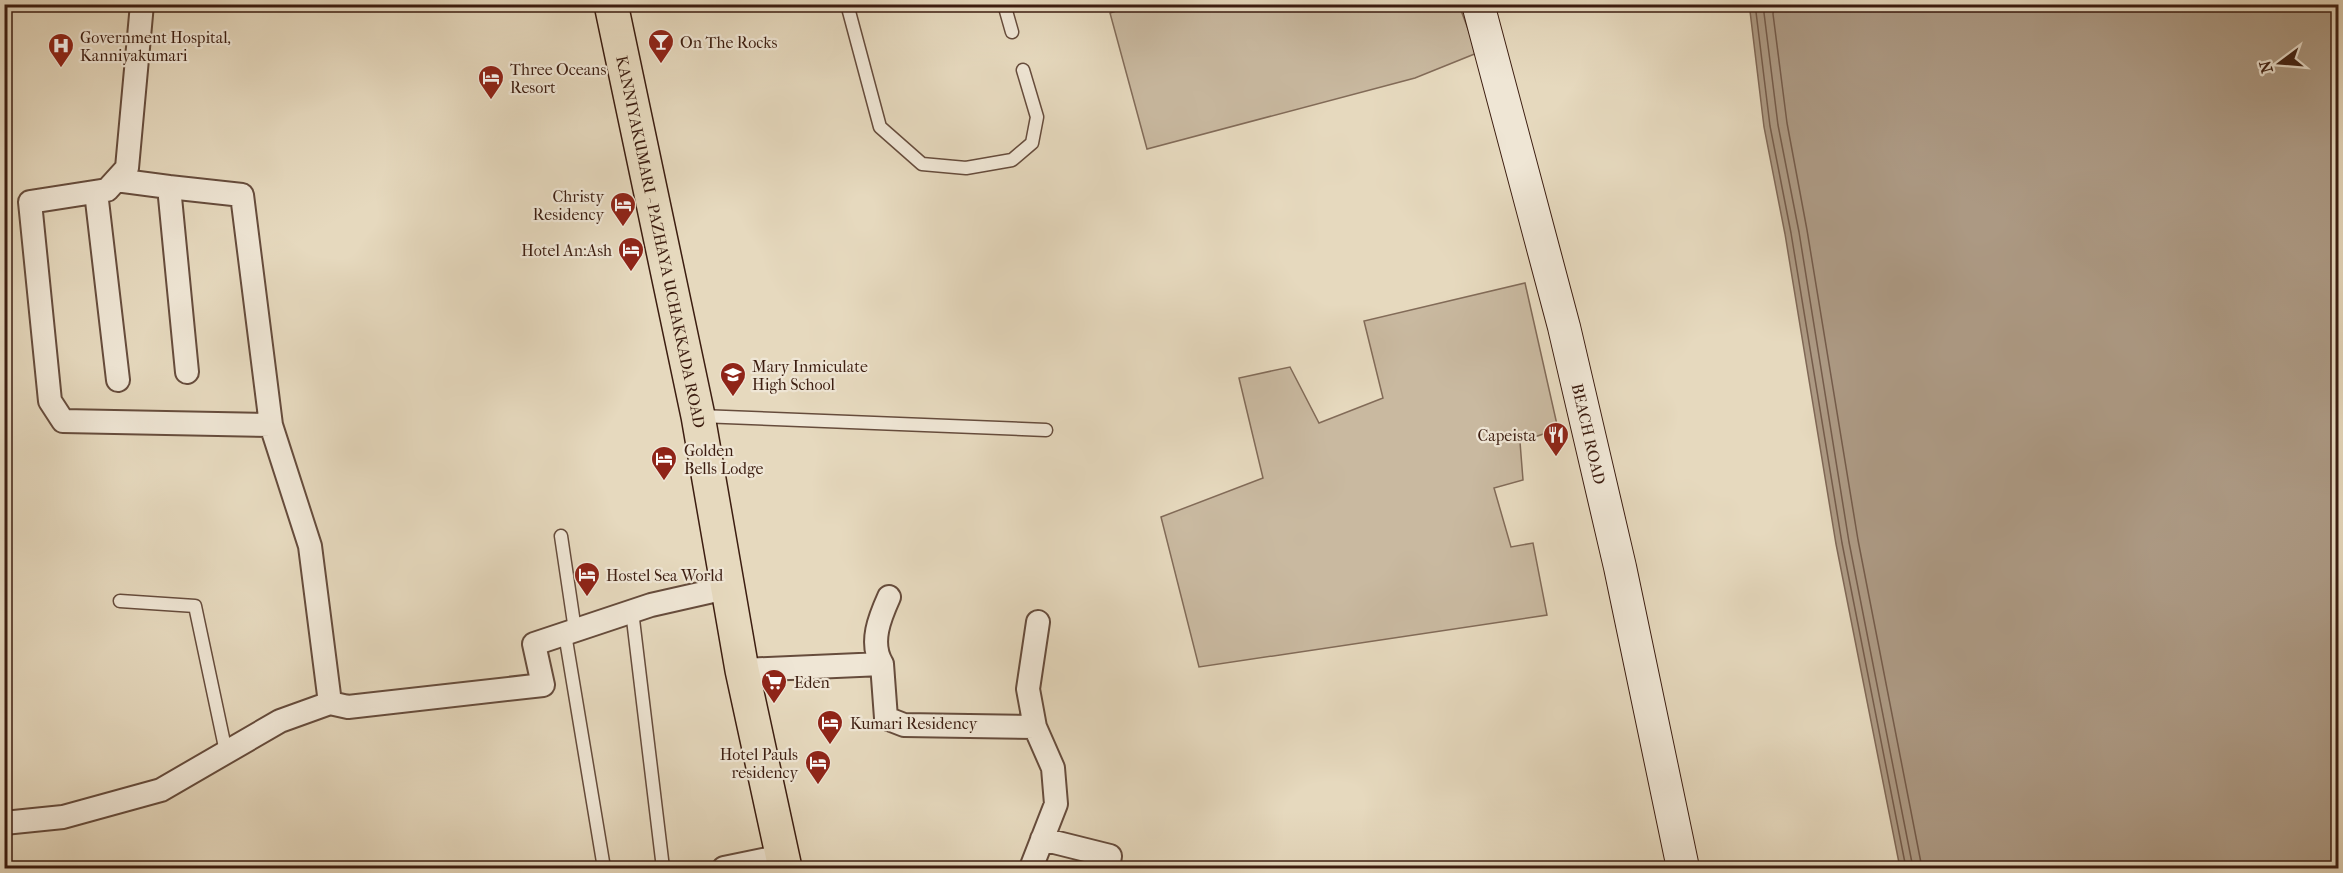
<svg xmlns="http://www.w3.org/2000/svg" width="2343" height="873" font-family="'IM FELL French Canon',serif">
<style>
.green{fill:#c9b9a0;stroke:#826b58;stroke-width:1.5}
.water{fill:#ac9983;stroke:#7f6755;stroke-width:1.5}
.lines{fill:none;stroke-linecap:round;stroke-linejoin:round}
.shore{stroke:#745b4a;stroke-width:1.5}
.lane-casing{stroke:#664c3c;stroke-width:15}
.street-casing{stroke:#664c3c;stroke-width:26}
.secondary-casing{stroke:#3c1d10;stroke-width:34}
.primary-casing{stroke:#3c1d10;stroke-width:36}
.lane{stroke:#efe6d5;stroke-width:12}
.street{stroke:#efe6d5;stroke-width:22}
.secondary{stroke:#efe6d5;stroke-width:32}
.primary{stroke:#e6d9be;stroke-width:33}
.labels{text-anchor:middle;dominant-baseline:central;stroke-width:4.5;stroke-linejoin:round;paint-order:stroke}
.poi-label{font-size:16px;fill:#3c1d10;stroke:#efe6d5;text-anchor:start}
.street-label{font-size:16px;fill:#3c1d10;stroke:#efe6d5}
</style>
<rect width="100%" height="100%" fill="#e6d9be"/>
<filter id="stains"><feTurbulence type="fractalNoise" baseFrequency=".00333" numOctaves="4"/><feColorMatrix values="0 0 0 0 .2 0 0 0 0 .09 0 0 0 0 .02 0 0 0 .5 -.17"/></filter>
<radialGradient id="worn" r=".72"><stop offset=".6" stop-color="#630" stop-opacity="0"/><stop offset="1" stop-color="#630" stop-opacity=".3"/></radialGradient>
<!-- green -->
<path class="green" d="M1138 4 1459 5 1477 53 1415 78 1147 149 1110 13Z
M1525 283 1558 429 1520 442 1523 480 1494 488 1511 547 1533 543 1547 615 1199 667 1161 517 1263 478 1239 378 1290 367 1319 423 1383 398 1364 321Z"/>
<!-- water -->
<path class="water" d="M1752 4 2338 5V868H1900L1836 544 1785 234 1764 127 1750 11Z"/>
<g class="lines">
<!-- shore -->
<path class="shore" d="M1757 4 1756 12 1770 126 1791 233 1842 543 1906 868
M1765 4 1764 13 1778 125 1799 232 1849 542 1913 868
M1774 4 1773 14 1787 123 1807 230 1858 540 1922 868"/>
<defs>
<path id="lane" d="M847 4 880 127 922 164 966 168 1012 160 1032 143 1037 117 1023 70
M1004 4 1012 32
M700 416 1046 430
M561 536 575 630
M120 601 195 606 226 752
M632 611 663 868
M565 634 604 868"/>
<path id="street" d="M142 4 127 168 107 190 30 202 50 401 63 421 271 425 310 546 330 703
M116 180 169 187 187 372
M169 187 242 195 271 425
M96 192 118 380
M882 664C869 643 880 617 889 597
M742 670 882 664 886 718 904 725 1035 727
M4 823 63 817 161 790 280 721 330 703 348 707 543 685 534 644 651 605 726 588
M1042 839 1110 856 1108 868
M724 868 782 856
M1031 868 1056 804 1053 768 1035 727 1028 689 1038 622"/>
<g id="secondary">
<path id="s1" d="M1478 4 1564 327 1620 567 1683 868"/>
</g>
<g id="primary">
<path id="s2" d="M611 4 698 416 742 670 785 868"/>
</g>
</defs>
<!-- lane casing -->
<use href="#lane" class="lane-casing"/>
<!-- street casing -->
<use href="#street" class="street-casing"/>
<!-- secondary casing -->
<use href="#secondary" class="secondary-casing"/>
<!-- primary casing -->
<use href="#primary" class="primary-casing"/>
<!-- lane -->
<use href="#lane" class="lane"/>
<!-- street -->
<use href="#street" class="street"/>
<!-- secondary -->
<use href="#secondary" class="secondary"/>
<!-- primary -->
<use href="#primary" class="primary"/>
</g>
<!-- icons -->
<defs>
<symbol id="bar-pin" viewBox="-11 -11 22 30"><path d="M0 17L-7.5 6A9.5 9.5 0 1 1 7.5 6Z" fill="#8f2418" stroke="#efe6d5"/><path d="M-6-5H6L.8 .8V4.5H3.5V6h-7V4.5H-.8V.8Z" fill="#fff"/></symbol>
<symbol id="hospital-pin" viewBox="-11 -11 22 30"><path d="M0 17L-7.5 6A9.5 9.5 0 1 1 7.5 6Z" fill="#8f2418" stroke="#efe6d5"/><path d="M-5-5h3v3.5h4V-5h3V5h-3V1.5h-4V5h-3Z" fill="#fff"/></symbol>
<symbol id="hotel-pin" viewBox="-11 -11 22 30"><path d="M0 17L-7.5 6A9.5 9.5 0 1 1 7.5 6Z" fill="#8f2418" stroke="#efe6d5"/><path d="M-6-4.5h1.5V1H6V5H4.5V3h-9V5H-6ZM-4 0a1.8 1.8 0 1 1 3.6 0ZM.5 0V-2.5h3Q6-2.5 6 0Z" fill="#fff"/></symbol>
<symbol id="school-pin" viewBox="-11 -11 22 30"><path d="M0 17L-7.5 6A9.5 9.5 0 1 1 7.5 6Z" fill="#8f2418" stroke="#efe6d5"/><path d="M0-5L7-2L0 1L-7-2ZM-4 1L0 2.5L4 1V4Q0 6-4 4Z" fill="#fff"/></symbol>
<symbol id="restaurant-pin" viewBox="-11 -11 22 30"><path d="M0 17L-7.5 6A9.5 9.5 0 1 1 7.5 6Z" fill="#8f2418" stroke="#efe6d5"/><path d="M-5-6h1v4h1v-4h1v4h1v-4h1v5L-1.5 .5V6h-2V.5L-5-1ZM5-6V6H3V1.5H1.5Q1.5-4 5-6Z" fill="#fff"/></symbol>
<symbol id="supermarket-pin" viewBox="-11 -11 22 30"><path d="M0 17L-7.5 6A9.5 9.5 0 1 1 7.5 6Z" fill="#8f2418" stroke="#efe6d5"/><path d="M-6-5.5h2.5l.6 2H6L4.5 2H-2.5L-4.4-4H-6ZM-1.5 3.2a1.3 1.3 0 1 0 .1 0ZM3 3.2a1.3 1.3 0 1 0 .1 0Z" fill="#fff"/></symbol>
</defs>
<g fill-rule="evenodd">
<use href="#bar-pin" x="646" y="27" width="30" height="40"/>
<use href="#hospital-pin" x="46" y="31" width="30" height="40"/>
<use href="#hotel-pin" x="476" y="63" width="30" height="40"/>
<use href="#hotel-pin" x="608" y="190" width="30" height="40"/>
<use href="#hotel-pin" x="616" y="235" width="30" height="40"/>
<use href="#school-pin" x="718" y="360" width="30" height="40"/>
<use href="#restaurant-pin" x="1541" y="420" width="30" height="40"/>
<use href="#hotel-pin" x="649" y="444" width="30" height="40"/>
<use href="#hotel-pin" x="572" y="560" width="30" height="40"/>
<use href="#supermarket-pin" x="759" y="667" width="30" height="40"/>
<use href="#hotel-pin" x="815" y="708" width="30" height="40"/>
<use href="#hotel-pin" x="803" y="748" width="30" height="40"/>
</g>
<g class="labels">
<!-- poi labels -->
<g class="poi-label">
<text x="80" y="37">Government Hospital,<tspan x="80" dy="18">Kanniyakumari</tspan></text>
<text x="680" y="42">On The Rocks</text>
<text x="510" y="69">Three Oceans<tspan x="510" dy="18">Resort</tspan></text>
<text x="604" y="196" text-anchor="end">Christy<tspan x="604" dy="18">Residency</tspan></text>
<text x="612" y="250" text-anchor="end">Hotel An:Ash</text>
<text x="752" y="366">Mary Inmiculate<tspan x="752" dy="18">High School</tspan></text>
<text x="1536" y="435" text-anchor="end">Capeista</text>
<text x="684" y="450">Golden<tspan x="684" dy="18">Bells Lodge</tspan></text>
<text x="606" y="575">Hostel Sea World</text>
<text x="794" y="682">Eden</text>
<text x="850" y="723">Kumari Residency</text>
<text x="798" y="754" text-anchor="end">Hotel Pauls<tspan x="798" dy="18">residency</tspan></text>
</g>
<!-- street labels -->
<g class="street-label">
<text stroke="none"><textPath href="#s2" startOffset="243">KANNIYAKUMARI - PAZHAYA UCHAKKADA ROAD</textPath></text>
<text stroke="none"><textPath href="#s1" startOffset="444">BEACH ROAD</textPath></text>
</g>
</g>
<!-- margin -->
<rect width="2343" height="873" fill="none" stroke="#e6d9be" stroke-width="24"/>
<rect x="6" y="6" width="2331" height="861" fill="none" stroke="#3c1d10" stroke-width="3"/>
<rect x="12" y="12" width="2319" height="849" fill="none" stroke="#3c1d10" stroke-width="1.5"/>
<!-- north arrow -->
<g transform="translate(2280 63) rotate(254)" stroke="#efe6d5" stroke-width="4.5" paint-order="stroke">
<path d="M0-4.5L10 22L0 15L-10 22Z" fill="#3c1d10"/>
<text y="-9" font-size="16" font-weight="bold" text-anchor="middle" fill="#3c1d10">N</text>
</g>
<rect width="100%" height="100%" filter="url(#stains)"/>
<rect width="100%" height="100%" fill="url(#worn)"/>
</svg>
